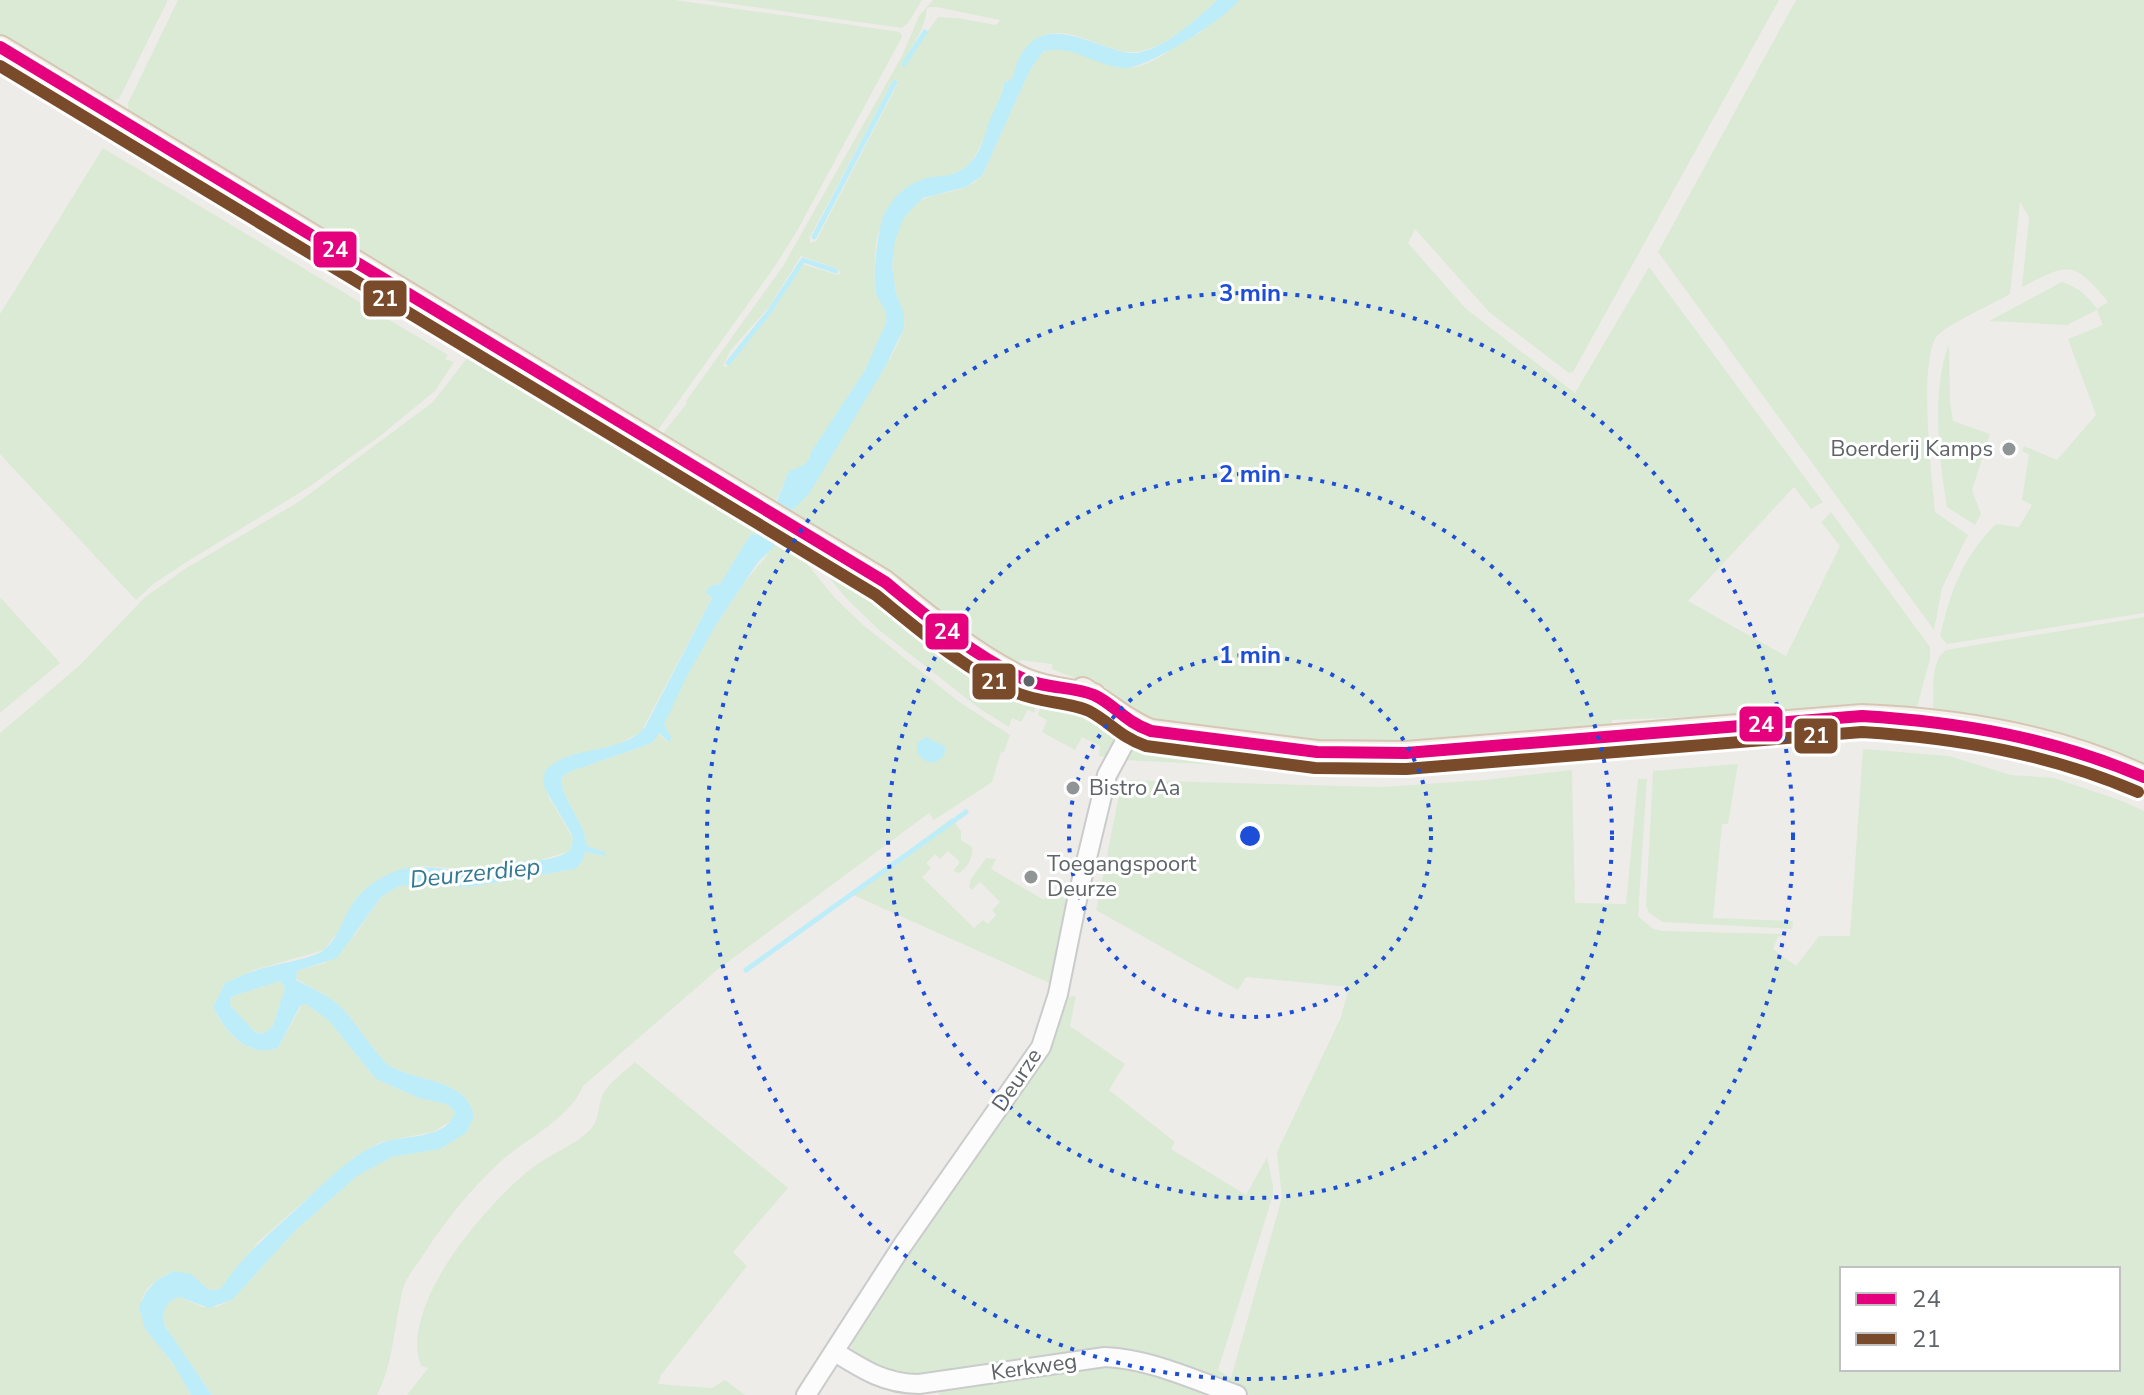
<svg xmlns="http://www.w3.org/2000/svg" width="2144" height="1395" font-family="'Nunito Sans',sans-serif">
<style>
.green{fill:#dbead4;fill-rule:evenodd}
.water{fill:#bdedf8;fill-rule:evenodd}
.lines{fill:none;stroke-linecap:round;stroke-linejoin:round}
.stream{stroke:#bdedf8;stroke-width:5}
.minor-casing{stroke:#cacbcb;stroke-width:22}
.major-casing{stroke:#d7c6b6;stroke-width:26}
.minor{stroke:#fcfcfc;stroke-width:18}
.major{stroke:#f3efe9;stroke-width:22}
.bus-1-casing{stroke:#fff;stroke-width:18}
.bus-2-casing{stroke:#fff;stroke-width:18}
.bus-1{stroke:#e5007d;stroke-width:12}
.bus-2{stroke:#7a4b2a;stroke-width:12}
.ring{fill:none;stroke:#1d4ed8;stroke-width:4;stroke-dasharray:4 8}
.poi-dot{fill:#909494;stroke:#fff;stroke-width:3}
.bus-dot{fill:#5e6467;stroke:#fff;stroke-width:3}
.labels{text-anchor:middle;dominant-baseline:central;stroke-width:6;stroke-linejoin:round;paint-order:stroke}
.poi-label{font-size:22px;fill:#5e6467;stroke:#fff;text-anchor:start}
.street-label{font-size:22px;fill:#5e6467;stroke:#fff}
.water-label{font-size:24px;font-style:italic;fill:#347992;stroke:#fff}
.centre{fill:#1d4ed8;stroke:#fff;stroke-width:4}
.ring-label{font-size:24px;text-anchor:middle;font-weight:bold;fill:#1d4ed8;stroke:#fff;stroke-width:6;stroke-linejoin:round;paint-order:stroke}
.line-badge{stroke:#fff;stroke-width:3}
.badge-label{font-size:22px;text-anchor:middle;font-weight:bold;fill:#fff}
</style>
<rect width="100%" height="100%" fill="#eeece9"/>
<!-- green -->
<path class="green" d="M0 0H168L119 99 109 102 0 37Z
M178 0H675L900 32 902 37 797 231 775 266 655 434C611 404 584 379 532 359L128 112V103Z
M704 0H922L908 23 902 28Z
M933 0H1217C1199 19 1162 50 1136 52 1100 55 1059 11 1028 48 1019 58 1017 68 1011 80L1004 82C1002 98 980 154 968 165 954 179 933 175 916 183 905 187 884 220 879 231 875 241 873 283 876 293 878 300 885 307 888 314L885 327 865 370 812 451C810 464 799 468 789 472L774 505 660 437 687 403 686 401 783 266 902 56 919 16ZM930 7H936L1000 20 996 25 957 18 938 17 903 65C912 45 925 30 927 8ZM894 79 898 80 897 85 816 241 810 243V237ZM801 256 838 269 841 273 838 275 802 264 773 310 727 367 723 366 730 351 769 307Z
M1239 0H1779L1573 372 1569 373 1489 312 1415 229 1408 243 1465 308 1575 393 1649 267 1823 502 1811 509 1794 487 1688 601 1786 656 1840 546 1821 522 1831 512 1930 647V659L1917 707 1865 706 1772 714 1612 720V731L1379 748 1152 724 1107 693 1105 686 1094 682 1090 684 1052 669V664L1021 660 1020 662 992 652 855 551 791 512C817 485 830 452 851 420 864 400 901 347 904 325 906 314 899 305 897 295 890 271 890 240 903 218 922 185 960 200 982 176L1030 70 1041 54C1067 36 1108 76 1140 66 1157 61 1175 47 1189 36L1197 35Z
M1796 0H2144V613L1947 644 1940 636C1951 590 1962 558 1996 524L2019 527 2032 505 2022 500 2029 454 2022 451 2024 446 2057 460 2096 415 2068 339 2103 325 2097 310 2067 325 1989 321 2062 282C2078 287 2088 296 2097 309L2108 302C2073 260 2069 263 2022 287L2029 217 2020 202 2010 294C1993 304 1952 322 1939 334 1917 354 1932 480 1935 512L1968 535 1942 588 1934 630 1658 252Z
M103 148 448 355 445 359 454 362 435 391 380 436 309 487 185 563 152 585 136 600 0 454V314Z
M1949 344 1950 402 1953 421 1990 434 1972 490 1981 514 1975 525 1947 507C1939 459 1931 390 1949 344Z
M476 347 647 447 642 455 473 352Z
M467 358 706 503 759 529 756 534 750 535 720 584 712 585 706 593 712 598 641 732 619 744 566 757 547 794 573 838 571 849 567 852 533 862H515L477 870 421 866 379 879 324 950 254 970 225 983 213 1007C225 1032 247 1059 278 1048L301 1006 306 1004 329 1021 376 1079 419 1098 447 1104 455 1112 453 1120 433 1132 381 1142 353 1158 258 1242 221 1289 209 1290 196 1281 173 1271C114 1299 149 1332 175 1367 181 1376 186 1386 191 1395H0V733L80 665 145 597 188 567 300 501 433 402Z
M790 534 1041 689 1034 713 1028 710 1021 722 1012 718 1009 727 980 709 879 630 845 597 816 561 788 538Z
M777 540 804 560 834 597 862 624 958 701 1010 735 1004 752H1001L992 782 934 820 929 813 717 970 583 1086C571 1118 524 1140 499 1163 470 1190 447 1219 425 1252 418 1264 407 1275 403 1289 394 1324 394 1363 377 1395H212C204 1380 165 1331 164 1321 161 1308 168 1301 179 1297L203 1307H216L232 1300 295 1231 359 1174 392 1157 440 1149 466 1133 474 1117C470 1079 416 1082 390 1066 379 1059 355 1022 343 1009 329 995 313 989 296 979L297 971 325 963 354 936 382 896 400 886 431 884 470 887 575 869 582 862 585 852 604 856 605 852 587 846C584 820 562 801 561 778L569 772 644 746 653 742 658 733 668 742 672 739 664 725C683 677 711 631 740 589 752 571 767 558 777 540Z
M0 597 60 663 0 713Z
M2144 617V766C2077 734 2006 719 1933 709 1934 691 1930 661 1946 650Z
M1044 693 1083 699 1116 724 1118 737 1106 757 1099 756 1100 746 1082 737 1075 750 1042 732 1047 720 1038 715Z
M1145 740 1327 760 1326 770 1123 760 1135 746Z
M1863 749 1949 756 2011 775 2054 778 2122 801 2144 811V1395H1250L1137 1357 907 1380 855 1358 851 1348 853 1336 1065 997 1076 996 1070 1026 1125 1064 1109 1090 1175 1142 1171 1149 1246 1195 1267 1157 1273 1185V1195L1218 1370 1231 1378 1282 1197 1277 1152 1341 1017 1349 987 1246 977 1238 990 1096 910 1122 780 1381 787 1485 780 1572 770 1575 903 1626 904 1638 779H1647L1638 916 1653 929 1663 931 1783 934 1782 937 1778 936 1773 949 1796 966 1819 936H1850ZM1842 1269H2118V1369H1842Z
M1738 764 1728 824H1722L1713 918 1793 921 1792 929 1663 922 1649 913 1646 906 1653 771Z
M952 818 961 831V840L972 847C974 856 967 869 959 873L953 871 960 862 948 851 940 859 935 854 926 863 931 868 922 877 974 928 983 920 988 924 996 915 992 910 1000 902 980 882 972 890 969 887 971 879 986 858 996 859 991 869 1044 900 1051 889 1069 902 1054 985 851 894Z
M280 981 285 988 273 1026 263 1034 255 1032 230 1005 231 997Z
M635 1062 788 1188 733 1252 747 1266 661 1375 658 1384 712 1388 725 1380 745 1395H407L428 1368 421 1366C398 1305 487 1203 532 1168 550 1154 572 1147 589 1131 600 1121 597 1105 604 1092 610 1082 625 1071 635 1062Z
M1098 1368C1139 1368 1170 1381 1208 1395H938L941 1389Z"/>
<!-- water -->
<path class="water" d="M1217 0H1239C1227 18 1148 68 1126 68 1097 68 1071 42 1043 52L1030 70 982 176 966 187 923 198 904 217 895 240 892 266 896 293 904 314V328L885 367 809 494 791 512 773 548 758 562 716 625 686 678 664 725 672 738 669 742 659 733 653 742 644 746 569 772 561 778C562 801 584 820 587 846L605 852V856L585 852 582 862 575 869 470 887 431 884 400 886 382 896 337 958 297 971 296 980C313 989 329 995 343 1009 355 1022 379 1059 390 1066 417 1082 469 1079 474 1117L466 1133 440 1149 392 1157 357 1176 295 1231 232 1300 209 1308 179 1297C165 1302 161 1312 165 1326L212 1395H191L174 1365 145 1329 139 1307 146 1292 157 1280 173 1271 191 1274 209 1290 221 1289C244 1252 276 1229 306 1200 329 1179 350 1156 379 1144 400 1134 448 1141 455 1112L447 1104 419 1098 376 1079 329 1021 306 1004 300 1006 278 1048C247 1059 225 1031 213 1007L225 983C235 979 244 974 254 971 270 965 313 959 324 950 338 938 341 923 350 908 361 889 381 875 403 869 424 864 443 870 464 870 481 871 496 865 512 862 532 859 555 863 571 849L573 838 571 833 545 789 543 781 546 770C573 743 621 756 645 727L712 598 705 592 712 585 720 584 750 535 756 534 776 503 789 471C799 468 810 464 811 452L865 370 886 323C888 310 882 307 877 296 871 283 878 230 883 217 892 196 912 179 934 177 946 176 959 174 968 165 981 153 984 137 989 122 994 108 1003 97 1004 82L1011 80C1014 74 1015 68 1017 63 1041 7 1092 48 1130 53 1156 56 1199 18 1217 0ZM280 981 285 988 273 1026 263 1034 255 1032 230 1005 231 997Z
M926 737 946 747 944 756 935 763 925 761 917 753V743Z"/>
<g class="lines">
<!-- stream -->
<path class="stream" d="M904 64 925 32
M814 237 895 82
M728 363 769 312 803 260 836 271
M746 970 966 812"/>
<defs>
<path id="minor" d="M835 1352C862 1369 885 1384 919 1384L1105 1357C1151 1359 1194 1380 1237 1395
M806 1395 902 1246 1041 1047 1058 994 1078 895 1107 775 1134 725"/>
<path id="major" d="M0 47 885 582C928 617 971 653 1021 678 1043 688 1070 691 1094 695
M1083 689C1106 703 1127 722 1151 731L1317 752 1406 753 1862 716C1958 720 2057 736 2144 777"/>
</defs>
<!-- minor casing -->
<use href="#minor" class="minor-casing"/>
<!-- major casing -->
<use href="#major" class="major-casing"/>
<!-- minor -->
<use href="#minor" class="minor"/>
<!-- major -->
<use href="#major" class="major"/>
<defs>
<path id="bus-1" d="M0 47 885 582C928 617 971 654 1022 678 1045 689 1072 686 1094 695 1114 704 1125 722 1151 731L1317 752 1406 753 1862 716C1960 722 2053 738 2144 777"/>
<path id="bus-2" d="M0 66 876 595C919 630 966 671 1017 693 1039 703 1071 702 1089 711 1110 722 1120 737 1146 746L1315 768 1406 769 1862 732C1958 738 2049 754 2138 792"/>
</defs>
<!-- bus-1 casing -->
<use href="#bus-1" class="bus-1-casing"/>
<!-- bus-2 casing -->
<use href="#bus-2" class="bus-2-casing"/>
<!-- bus-1 -->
<use href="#bus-1" class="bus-1"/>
<!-- bus-2 -->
<use href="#bus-2" class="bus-2"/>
</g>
<!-- distance rings -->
<g class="ring">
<circle cx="1250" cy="836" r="181"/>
<circle cx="1250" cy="836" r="362"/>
<circle cx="1250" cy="836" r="543"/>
</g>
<!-- markers -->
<g class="poi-dot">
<circle cx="2009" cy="449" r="8"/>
<circle cx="1073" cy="788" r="8"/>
<circle cx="1031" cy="877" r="8"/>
</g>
<circle class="bus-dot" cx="1029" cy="681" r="7"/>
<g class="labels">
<!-- poi labels -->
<g class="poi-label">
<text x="1993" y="449" text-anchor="end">Boerderij Kamps</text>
<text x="1089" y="788">Bistro Aa</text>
<text x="1047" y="864">Toegangspoort<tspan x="1047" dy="25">Deurze</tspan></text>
</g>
<!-- street labels -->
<g class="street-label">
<text transform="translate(1017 1080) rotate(-56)">Deurze</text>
<text transform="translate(1034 1367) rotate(-8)">Kerkweg</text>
</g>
<!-- water labels -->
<g class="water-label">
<text transform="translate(475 873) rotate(-6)">Deurzerdiep</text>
</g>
</g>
<circle cx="1250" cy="836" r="12" class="centre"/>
<g class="ring-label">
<text x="1250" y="301">3 min</text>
<text x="1250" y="482">2 min</text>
<text x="1250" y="663">1 min</text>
</g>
<g class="line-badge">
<rect x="312" y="230" width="46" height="39" rx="8" fill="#e5007d"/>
<rect x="362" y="279" width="46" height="39" rx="8" fill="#7a4b2a"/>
<rect x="924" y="612" width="46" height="39" rx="8" fill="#e5007d"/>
<rect x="971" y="662" width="46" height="39" rx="8" fill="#7a4b2a"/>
<rect x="1738" y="705" width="46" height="38" rx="8" fill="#e5007d"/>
<rect x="1793" y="717" width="46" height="38" rx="8" fill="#7a4b2a"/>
</g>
<g class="badge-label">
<text x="335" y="257">24</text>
<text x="385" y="306">21</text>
<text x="947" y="639">24</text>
<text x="994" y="689">21</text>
<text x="1761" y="732">24</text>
<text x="1816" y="743">21</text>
</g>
<!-- legend -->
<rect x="1840" y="1267" width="280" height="104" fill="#ffffff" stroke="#bfc1c2" stroke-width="2"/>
<rect x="1856" y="1293" width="40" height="12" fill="#e5007d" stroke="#bfc1c2" stroke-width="2"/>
<text x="1912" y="1307" font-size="24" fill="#5e6467">24</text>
<rect x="1856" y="1333" width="40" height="12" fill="#7a4b2a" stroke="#bfc1c2" stroke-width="2"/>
<text x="1912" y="1347" font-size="24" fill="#5e6467">21</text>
</svg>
